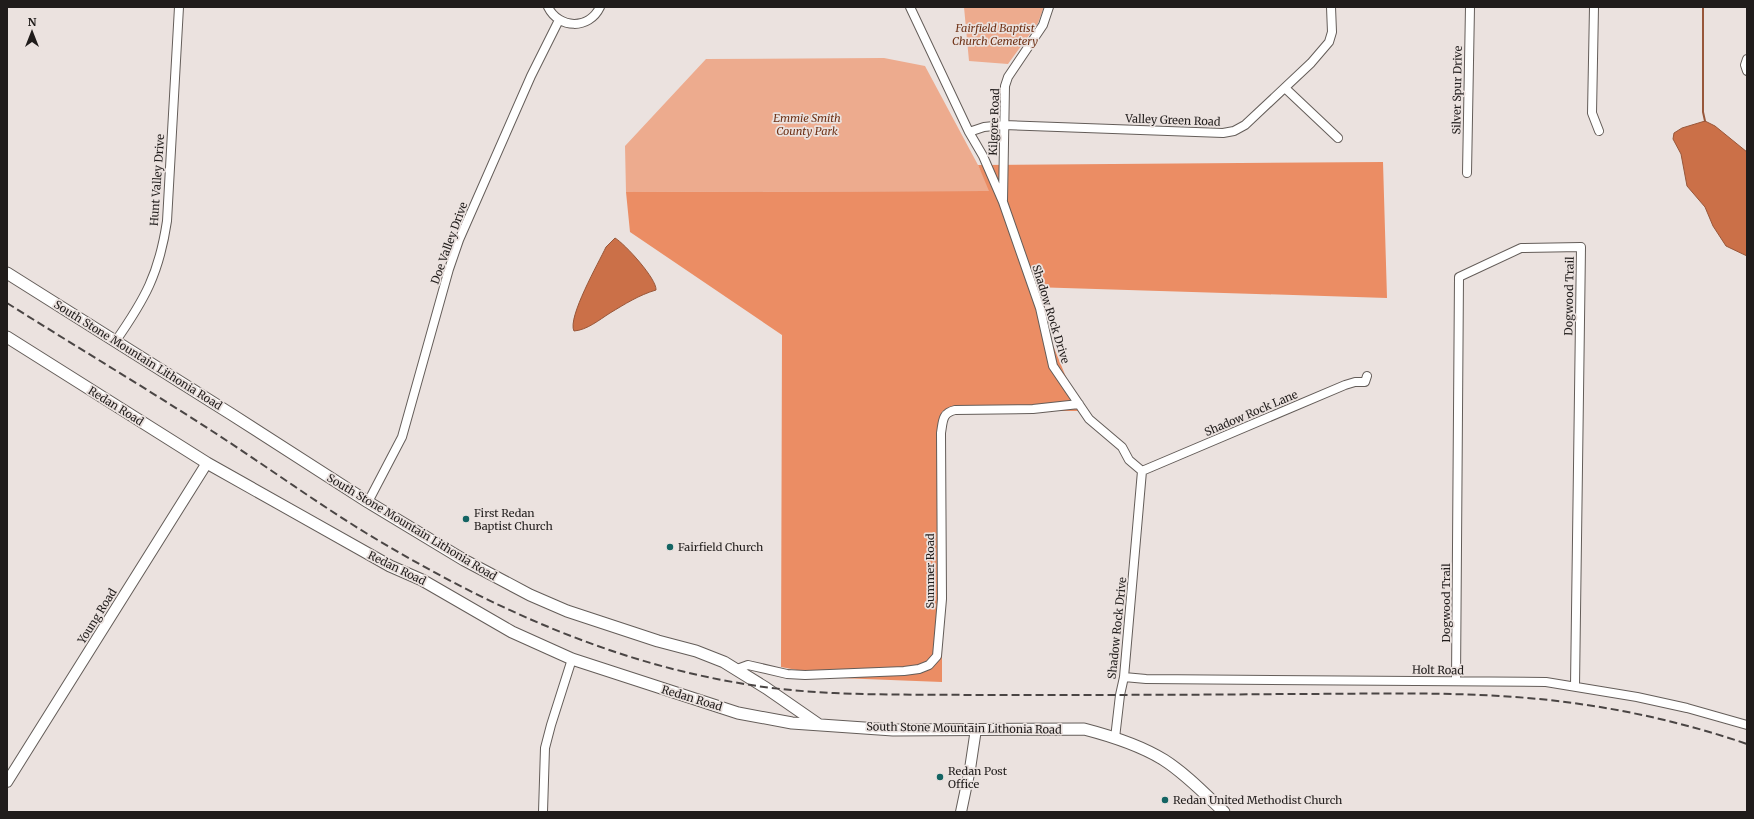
<svg xmlns="http://www.w3.org/2000/svg" width="1754" height="819" font-family="Merriweather,serif">
<style>
.green{fill:#edab8e}
.forest{fill:#eb8d64}
.water{fill:#cb7048;stroke:#98573a}
.lines{fill:none;stroke-linecap:round;stroke-linejoin:round}
.stream{stroke:#98573a;stroke-width:2}
.minor-casing{stroke:#645d59;stroke-width:10}
.tertiary-casing{stroke:#645d59;stroke-width:12}
.secondary-casing{stroke:#645d59;stroke-width:13}
.minor{stroke:#fff;stroke-width:8}
.tertiary{stroke:#fff;stroke-width:10}
.secondary{stroke:#fff;stroke-width:11}
.rail{stroke:#4a4544;stroke-width:2;stroke-dasharray:8 4;stroke-linecap:butt}
.poi-dot{fill:#146463;stroke:#ebe2df;stroke-width:1.5}
.labels{text-anchor:middle;dominant-baseline:central;stroke-width:3.5;stroke-linejoin:round;paint-order:stroke}
.park-label{font-size:11px;font-style:italic;fill:#6e3115;stroke:#ebe2df}
.street-label{font-size:11px;fill:#201c1b;stroke:#ebe2df}
.poi-label{font-size:11px;fill:#201c1b;stroke:#ebe2df;text-anchor:start}
</style>
<rect width="100%" height="100%" fill="#ebe2df"/>
<!-- green -->
<path class="green" d="M964 7H1044L1038 23 1008 64 969 61Z
M884 58 925 66 978 165 990 191 626 192 625 146 706 59Z"/>
<!-- forest -->
<path class="forest" d="M1383 162 1387 298 1032 287 1045 326 1080 411H942V682L839 678 781 667 782 335 630 232 626 192 989 191 978 165Z"/>
<!-- water -->
<path class="water" d="M1705 121 1715 126 1747 152V256L1726 246 1713 226 1705 207 1687 186 1681 154 1673 139 1674 133 1682 128Z
M615 238C625 244 657 279 656 290 639 295 625 304 610 313 599 320 587 330 574 331 567 318 599 262 606 247Z"/>
<g class="lines">
<!-- stream -->
<path class="stream" d="M1703 7V112L1705 121"/>
<defs>
<path id="minor" d="M548 7C559 29 589 30 600 7
M910 7 969 132 983 156 1003 202 1040 308 1053 366 1089 419 1122 447 1129 460 1142 471 1124 677 1120 695 1115 738
M1594 7 1592 113 1599 131
M1747 59 1745 65 1747 71
M1285 88 1338 138
M969 132 984 127 1004 125 1223 133 1234 131 1245 125 1311 63 1329 42 1332 32 1331 7
M1467 173 1470 7
M1003 200 1005 86 1008 77 1043 25 1049 7
M115 342C145 299 159 274 167 221L179 7
M1142 471 1345 385 1355 382H1365L1367 376
M368 502 402 437 449 269 459 240 531 76 559 20
M737 669 748 665 787 674 805 675 904 671 919 669 929 665 937 656 942 599 941 433C943 421 942 413 955 410L1033 409 1079 404
M1124 677 1146 679 1546 682 1637 697 1687 708 1747 725
M1456 681 1459 277 1521 248 1581 247 1575 686
M543 812 545 748 551 725 572 659"/>
<path id="tertiary" d="M7 782 207 463
M961 812 970 769 976 729"/>
<path id="secondary" d="M7 273 231 414 368 502 464 560 530 595 567 611 658 641 696 651 724 662 766 688 818 724
M7 337 207 463 390 566 422 580 512 632 572 659 738 713 792 723 893 730 1084 729C1111 736 1140 745 1164 760 1186 774 1205 794 1224 812"/>
</defs>
<!-- minor casing -->
<use href="#minor" class="minor-casing"/>
<!-- tertiary casing -->
<use href="#tertiary" class="tertiary-casing"/>
<!-- secondary casing -->
<use href="#secondary" class="secondary-casing"/>
<!-- minor -->
<use href="#minor" class="minor"/>
<!-- tertiary -->
<use href="#tertiary" class="tertiary"/>
<!-- secondary -->
<use href="#secondary" class="secondary"/>
<!-- rail -->
<path class="rail" d="M7 303C75 346 144 387 212 431 263 464 314 501 366 533 480 602 602 659 733 682 813 697 893 694 974 695 1079 695 1184 695 1289 694 1372 694 1456 691 1539 699 1610 706 1680 721 1747 744"/>
</g>
<!-- markers -->
<g class="poi-dot">
<circle cx="466" cy="519" r="4"/>
<circle cx="670" cy="547" r="4"/>
<circle cx="940" cy="777" r="4"/>
<circle cx="1165" cy="800" r="4"/>
</g>
<g class="labels">
<!-- park labels -->
<g class="park-label">
<text x="995" y="28">Fairfield Baptist<tspan x="995" dy="13">Church Cemetery</tspan></text>
<text x="807" y="118">Emmie Smith<tspan x="807" dy="13">County Park</tspan></text>
</g>
<!-- street labels -->
<g class="street-label">
<text transform="translate(1457 90) rotate(-89)">Silver Spur Drive</text>
<text transform="translate(1173 120) rotate(2)">Valley Green Road</text>
<text transform="translate(994 122) rotate(-88)">Kilgore Road</text>
<text transform="translate(157 180) rotate(-86)">Hunt Valley Drive</text>
<text transform="translate(449 243) rotate(-70)">Doe Valley Drive</text>
<text transform="translate(1569 296) rotate(-89)">Dogwood Trail</text>
<text transform="translate(1051 314) rotate(73)">Shadow Rock Drive</text>
<text transform="translate(138 355) rotate(32)">South Stone Mountain Lithonia Road</text>
<text transform="translate(116 406) rotate(32)">Redan Road</text>
<text transform="translate(1251 413) rotate(-23)">Shadow Rock Lane</text>
<text transform="translate(412 527) rotate(31)">South Stone Mountain Lithonia Road</text>
<text transform="translate(397 568) rotate(26)">Redan Road</text>
<text transform="translate(930 571) rotate(-90)">Summer Road</text>
<text transform="translate(1446 603) rotate(-90)">Dogwood Trail</text>
<text transform="translate(97 616) rotate(-58)">Young Road</text>
<text transform="translate(1117 628) rotate(-84)">Shadow Rock Drive</text>
<text transform="translate(1438 670) rotate(1)">Holt Road</text>
<text transform="translate(692 698) rotate(17)">Redan Road</text>
<text transform="translate(964 728) rotate(1)">South Stone Mountain Lithonia Road</text>
</g>
<!-- poi labels -->
<g class="poi-label">
<text x="474" y="513">First Redan<tspan x="474" dy="13">Baptist Church</tspan></text>
<text x="678" y="547">Fairfield Church</text>
<text x="948" y="771">Redan Post<tspan x="948" dy="13">Office</tspan></text>
<text x="1173" y="800">Redan United Methodist Church</text>
</g>
</g>
<!-- border -->
<rect width="1754" height="819" fill="none" stroke="#201c1b" stroke-width="16"/>
<!-- north arrow -->
<g transform="translate(32 32)" stroke="#ebe2df" stroke-width="3" paint-order="stroke">
<path d="M0-3L7 15L0 10L-7 15Z" fill="#201c1b"/>
<text y="-6" font-size="11" font-weight="bold" text-anchor="middle" fill="#201c1b">N</text>
</g>
</svg>
